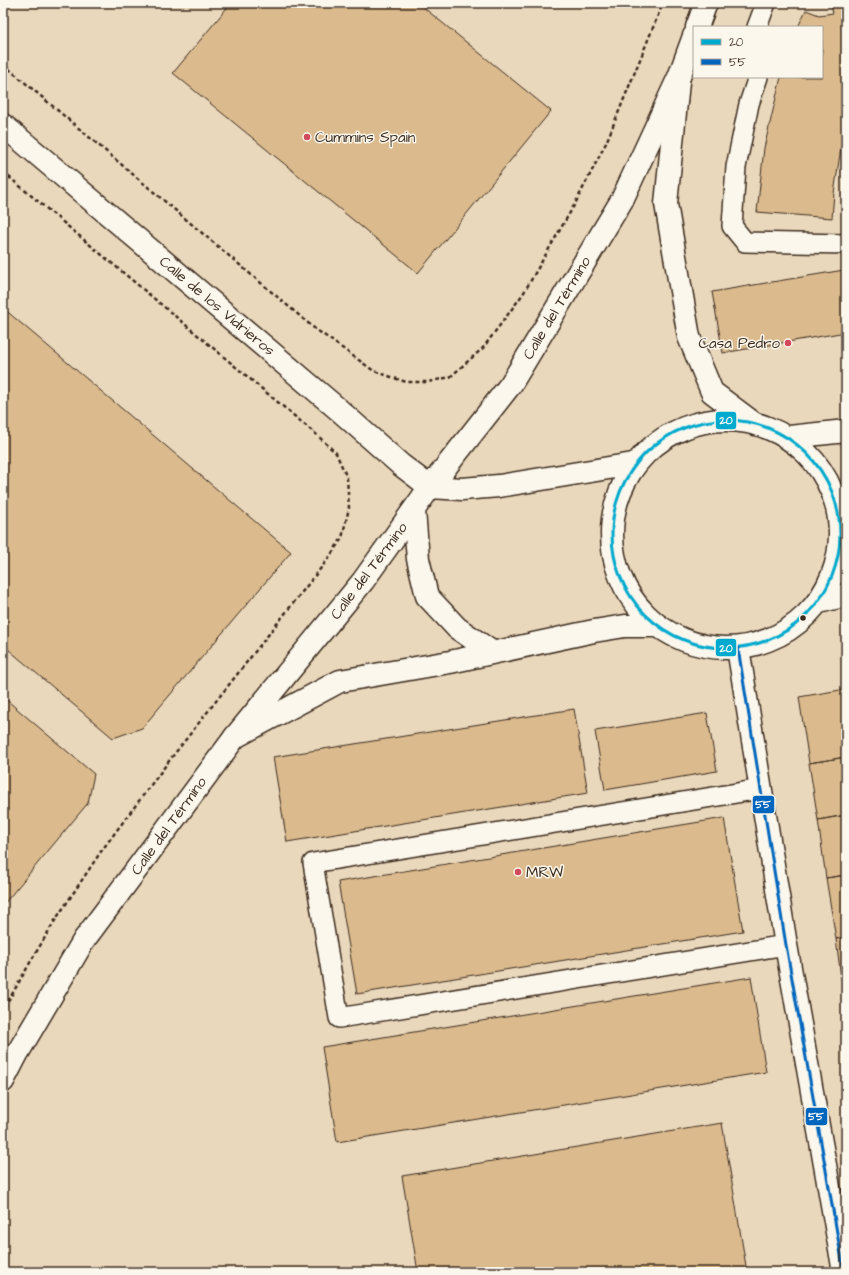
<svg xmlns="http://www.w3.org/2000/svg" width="849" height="1275" font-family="'Architects Daughter',sans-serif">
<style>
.built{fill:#ead8bc;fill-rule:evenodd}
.building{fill:#dbbb8e;stroke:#3b2a1e}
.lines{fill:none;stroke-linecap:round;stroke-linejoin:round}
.lane-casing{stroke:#3b2a1e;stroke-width:22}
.street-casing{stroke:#3b2a1e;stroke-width:25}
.secondary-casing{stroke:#3b2a1e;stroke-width:25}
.path{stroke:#3b2a1e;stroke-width:2.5;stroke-dasharray:4 3;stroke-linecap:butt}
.lane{stroke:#fbf7ec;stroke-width:19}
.street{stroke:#fbf7ec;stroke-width:22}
.secondary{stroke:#fbf7ec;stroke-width:22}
.bus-1-casing{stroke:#fbf7ec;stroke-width:6}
.bus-2-casing{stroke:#fbf7ec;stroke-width:6}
.bus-1{stroke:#00a9ce;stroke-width:3}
.bus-2{stroke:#0065bd;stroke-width:3}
.poi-dot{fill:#d1495b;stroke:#fbf7ec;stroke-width:1.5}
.bus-dot{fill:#3b2a1e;stroke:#fbf7ec;stroke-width:1.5}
.labels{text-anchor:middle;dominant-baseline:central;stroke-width:3;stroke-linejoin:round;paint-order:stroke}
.poi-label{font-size:15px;fill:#3b2a1e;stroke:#fbf7ec;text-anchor:start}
.street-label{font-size:15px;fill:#3b2a1e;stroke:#fbf7ec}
.line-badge{stroke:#fbf7ec;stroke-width:1.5}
.badge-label{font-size:11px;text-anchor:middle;font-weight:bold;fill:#fff}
</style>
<rect width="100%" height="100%" fill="#f1e5d0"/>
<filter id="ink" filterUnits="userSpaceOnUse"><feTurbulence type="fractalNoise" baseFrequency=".025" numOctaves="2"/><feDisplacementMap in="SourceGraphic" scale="8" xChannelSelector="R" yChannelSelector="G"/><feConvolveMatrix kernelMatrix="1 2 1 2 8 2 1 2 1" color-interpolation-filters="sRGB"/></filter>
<g filter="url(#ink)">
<!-- built -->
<path class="built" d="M3 3H846V1272H3ZM694 27H822V77H694Z"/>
<!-- building -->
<path class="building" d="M231 3H418L551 111 418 273 173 73Z
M831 3H846V116L834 193 832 218 757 212 764 148 781 77H822V27H798L806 10 819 15 833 13Z
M844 270 846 282V332L723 353 712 292Z
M3 308 291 552 142 728 113 738 3 645Z
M846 689V757L809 763 799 697Z
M3 697 94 774 88 803 3 905Z
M574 709 588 793 287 842 273 757Z
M707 713 717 771 605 790 595 731Z
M846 757V815L818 820 809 763Z
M846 815V875L826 878 818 820Z
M724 818 743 931 357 994 338 882Z
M846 875V937L836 939 826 878Z
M846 937V1000L844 1001 836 939Z
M751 977 766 1072 337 1142 322 1047Z
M722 1123 747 1272H418L402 1176Z"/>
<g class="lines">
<defs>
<path id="lane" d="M757 27 766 3
M758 77 749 104 736 167 732 226 745 242 846 244
M761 789 313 863 339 1018 786 945"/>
<path id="street" d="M678 82 666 204 689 337 712 392 752 422
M3 125 339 410 401 465 430 487 462 489 499 486 633 464
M612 534a114 114 0 1 1 228 0a114 114 0 1 1-228 0Z
M789 437 846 431
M414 511 418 559 427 596 457 628 492 652
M819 602 846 595
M738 648 786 945 844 1272
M235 737 340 681 450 662 594 631 625 626H658"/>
<path id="secondary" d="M697 27 706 3
M3 1081 17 1054 84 940 235 737 363 581 430 487 511 384 622 200 679 77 694 36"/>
</defs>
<!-- lane casing -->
<use href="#lane" class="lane-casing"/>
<!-- street casing -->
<use href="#street" class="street-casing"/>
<!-- secondary casing -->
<use href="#secondary" class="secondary-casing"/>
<!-- path -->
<path class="path" d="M3 64 314 328 374 371 406 382H428L450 377 483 348 523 294 576 202 606 143 663 3
M3 172 317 435 336 453 347 478 349 508 342 538 328 559 172 757 102 850 54 922 31 961 3 1010"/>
<!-- lane -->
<use href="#lane" class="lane"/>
<!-- street -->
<use href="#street" class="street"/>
<!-- secondary -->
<use href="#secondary" class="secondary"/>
<defs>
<path id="bus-1" d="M612 534a114 114 0 1 1 228 0a114 114 0 1 1-228 0Z"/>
<path id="bus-2" d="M738 648 786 945 844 1272"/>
</defs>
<!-- bus-1 casing -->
<use href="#bus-1" class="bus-1-casing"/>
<!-- bus-2 casing -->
<use href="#bus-2" class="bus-2-casing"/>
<!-- bus-1 -->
<use href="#bus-1" class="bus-1"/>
<!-- bus-2 -->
<use href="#bus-2" class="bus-2"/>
</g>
</g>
<!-- markers -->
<g class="poi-dot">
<circle cx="307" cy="137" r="4"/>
<circle cx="788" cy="343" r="4"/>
<circle cx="518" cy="872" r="4"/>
</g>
<circle class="bus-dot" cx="803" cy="618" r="3.5"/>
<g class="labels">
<!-- poi labels -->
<g class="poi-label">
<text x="315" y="137">Cummins Spain</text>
<text x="780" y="343" text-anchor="end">Casa Pedro</text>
<text x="526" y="872">MRW</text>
</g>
<!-- street labels -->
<g class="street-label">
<text transform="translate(217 306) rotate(40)">Calle de los Vidrieros</text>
<text transform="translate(557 308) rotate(-59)">Calle del Término</text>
<text transform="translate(369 571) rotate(-53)">Calle del Término</text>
<text transform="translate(169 826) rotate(-54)">Calle del Término</text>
</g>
</g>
<g class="line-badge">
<rect x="715" y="411" width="22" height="19" rx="4" fill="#00a9ce"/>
<rect x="715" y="638" width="22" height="19" rx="4" fill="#00a9ce"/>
<rect x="752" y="795" width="23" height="19" rx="4" fill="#0065bd"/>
<rect x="805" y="1107" width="23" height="19" rx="4" fill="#0065bd"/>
</g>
<g class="badge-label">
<text x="726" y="424">20</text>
<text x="726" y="652">20</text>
<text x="763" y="808">55</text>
<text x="816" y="1120">55</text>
</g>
<!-- margin -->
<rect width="849" height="1275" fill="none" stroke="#fbf7ec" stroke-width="16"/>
<rect x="8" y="8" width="833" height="1259" fill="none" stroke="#3b2a1e" stroke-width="1.5" filter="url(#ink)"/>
<!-- legend -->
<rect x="693" y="26" width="130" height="52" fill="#fbf7ec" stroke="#aea59a"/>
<rect x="701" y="39" width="20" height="6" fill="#00a9ce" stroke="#aea59a"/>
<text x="729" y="46" font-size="12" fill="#3b2a1e">20</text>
<rect x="701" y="59" width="20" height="6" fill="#0065bd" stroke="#aea59a"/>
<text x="729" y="66" font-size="12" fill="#3b2a1e">55</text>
</svg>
